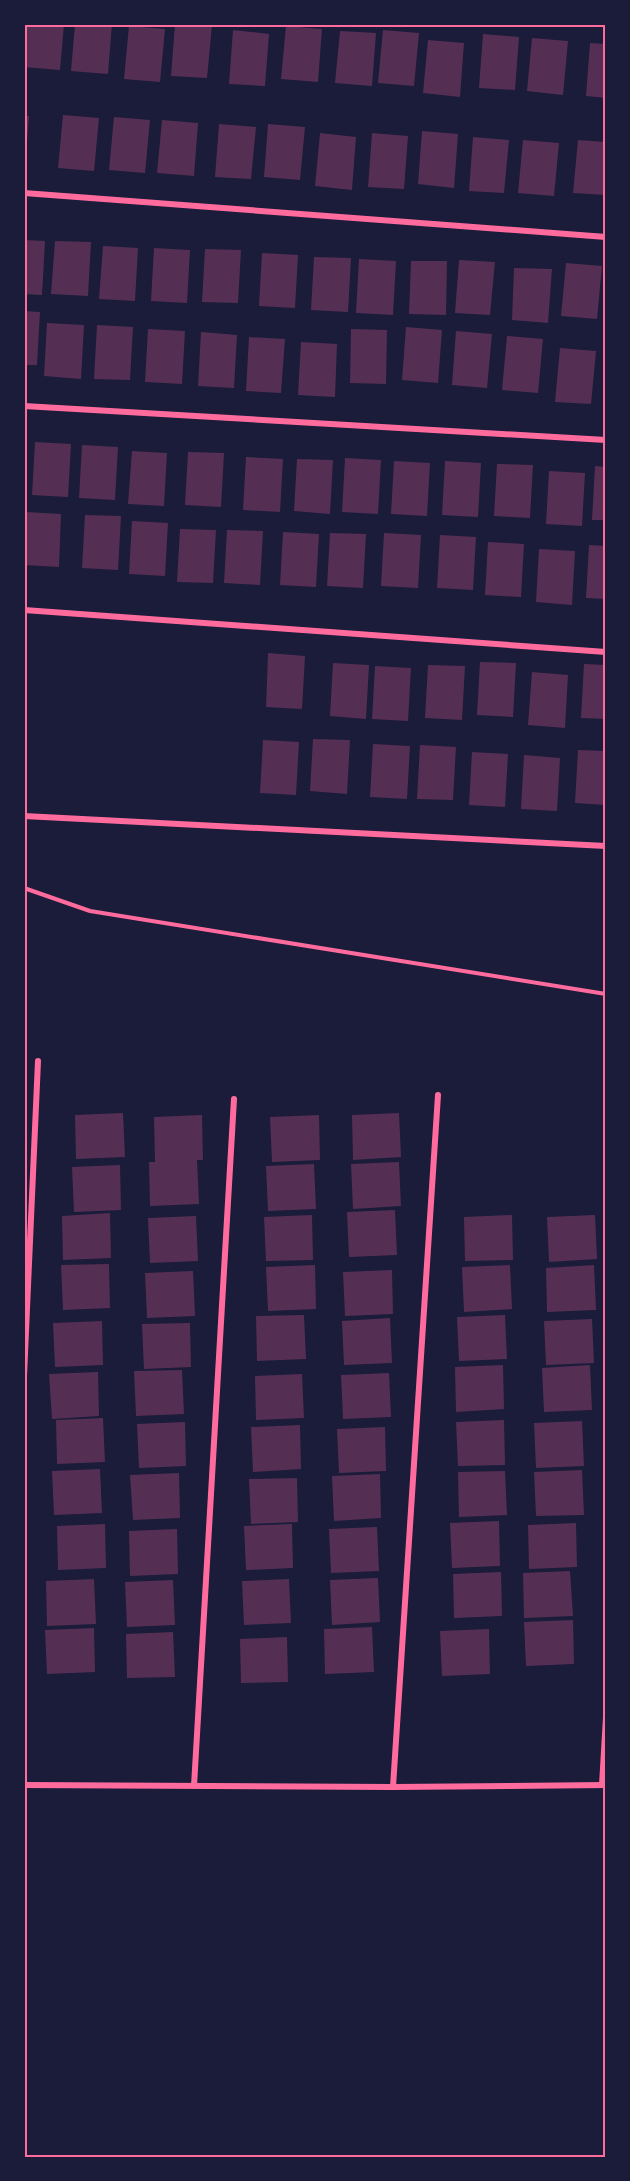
<svg xmlns="http://www.w3.org/2000/svg" width="630" height="2181" font-family="'PT Sans Narrow',sans-serif">
<style>
.building{fill:#542f53}
.lines{fill:none;stroke-linecap:round;stroke-linejoin:round}
.path{stroke:#ff6b9d;stroke-width:4}
.minor{stroke:#ff6b9d;stroke-width:6}
.neatline{fill:none;stroke:#ff6b9d;stroke-width:2}
</style>
<rect width="100%" height="100%" fill="#1b1b3a"/>
<!-- building -->
<path class="building" d="M27 24H64L60 70 24 67Z
M75 24H112L108 74 71 71Z
M175 24 212 25 207 78 171 76Z
M129 26 165 29 160 82 124 79Z
M286 26 322 29 318 82 281 79Z
M233 30 269 34 265 86 229 84Z
M383 30 419 33 414 86 378 83Z
M340 31 376 33 372 86 335 83Z
M483 34 519 37 515 90 479 88Z
M532 38 568 41 563 95 527 91Z
M428 40 464 43 460 97 423 93Z
M590 43 606 44V98L586 96Z
M63 115 99 118 94 171 58 168Z
M24 116H29L26 154H24Z
M114 117 150 120 145 173 109 170Z
M162 120 198 123 194 176 157 173Z
M219 124 256 127 251 179 215 177Z
M268 124 305 127 300 180 264 177Z
M422 131 458 134 454 188 418 184Z
M320 133 356 137 352 190 315 186Z
M372 133 408 136 404 189 368 187Z
M473 137 509 140 504 193 469 191Z
M523 140 559 143 554 196 518 193Z
M578 140 606 142V195L573 193Z
M24 240 45 241 42 295 24 294Z
M55 241 91 242 88 296 51 294Z
M103 246 138 248 135 301 99 299Z
M154 248 190 250 187 303 151 301Z
M205 249 241 250 238 303 202 302Z
M262 253 298 255 295 308 259 306Z
M314 257 351 258 348 312 311 310Z
M359 259 396 261 393 315 356 313Z
M459 260 495 262 490 315 455 313Z
M411 261H447L446 315 409 314Z
M566 263 602 266 597 319 561 316Z
M514 268 552 269 548 323 512 320Z
M24 311 40 312 37 365H24Z
M47 323 84 325 81 379 44 376Z
M97 325 133 327 130 380 94 379Z
M406 327 442 330 438 383 402 380Z
M148 329 185 331 182 384 145 382Z
M351 329 387 330 386 384 350 383Z
M456 331 492 334 487 388 452 385Z
M201 332 237 335 234 388 198 386Z
M507 336 543 339 538 393 502 390Z
M249 337 285 339 281 393 246 391Z
M301 342 337 344 335 397 298 395Z
M560 348 596 351 591 404 555 402Z
M35 442 71 444 68 497 32 495Z
M82 445 118 447 115 500 79 498Z
M132 451 167 453 164 506 128 504Z
M188 452 224 453 221 507 185 505Z
M246 457 283 459 280 512 243 510Z
M345 458 381 460 378 514 342 512Z
M297 459 333 460 330 514 294 511Z
M394 461 430 463 427 516 391 514Z
M445 461 481 463 478 517 442 515Z
M497 464 533 465 530 518 494 516Z
M595 466 606 467V520H592Z
M549 471 585 473 582 526 546 524Z
M26 512 61 514 59 567 24 565Z
M85 515 121 516 118 570 82 568Z
M132 521 168 523 165 576 129 574Z
M180 529 216 530 213 583 177 582Z
M227 530 263 531 260 585 224 583Z
M283 532 319 534 316 587 280 585Z
M330 533 366 534 363 588 327 586Z
M384 533 421 535 418 588 381 586Z
M440 535 476 537 473 590 437 588Z
M488 542 524 544 521 597 485 595Z
M589 545 606 546V599L586 598Z
M539 549 575 551 572 605 536 602Z
M268 653 305 656 302 709 266 707Z
M480 662 516 663 513 717 477 715Z
M333 663 369 665 366 719 330 716Z
M584 664 606 665V719L581 718Z
M428 665 465 666 462 720 425 718Z
M375 666 411 668 408 721 372 719Z
M532 672 568 675 565 728 528 725Z
M313 739 350 740 347 794 310 791Z
M263 740 299 742 296 795 260 793Z
M373 744 410 746 407 799 370 797Z
M420 745 456 747 453 800 417 799Z
M578 750 606 751V805L575 803Z
M472 752 508 754 505 807 469 805Z
M524 755 560 758 557 811 521 809Z
M123 1113 125 1157 76 1159 75 1115Z
M399 1113 401 1157 353 1160 352 1115Z
M202 1115 203 1160H197L199 1204 150 1206 149 1162H155L154 1117Z
M319 1115 320 1160 272 1162 270 1117Z
M399 1162 401 1206 353 1209 351 1164Z
M314 1164 316 1209 268 1211 266 1166Z
M120 1165 121 1210 74 1212 72 1167Z
M395 1210 397 1255 349 1257 347 1212Z
M110 1213 111 1258 63 1260 62 1216Z
M312 1215 313 1260 266 1261 264 1217Z
M512 1215 513 1260 465 1261 464 1217Z
M595 1215 597 1259 549 1262 547 1217Z
M196 1216 198 1261 150 1263 148 1218Z
M109 1264 110 1308 63 1310 61 1265Z
M315 1265 316 1309 268 1311 266 1267Z
M510 1265 512 1309 464 1312 462 1267Z
M594 1265 596 1310 547 1312 546 1268Z
M392 1270 393 1314 345 1316 343 1272Z
M193 1271 195 1316 147 1318 145 1273Z
M304 1315 306 1359 257 1361 256 1316Z
M505 1315 507 1359 459 1361 457 1317Z
M390 1318 392 1363 344 1365 342 1321Z
M592 1319 594 1363 546 1365 544 1321Z
M102 1321 103 1365 55 1367 53 1323Z
M190 1323 191 1367 144 1369 142 1324Z
M503 1365 504 1409 456 1412 455 1367Z
M590 1365 592 1410 544 1412 542 1368Z
M182 1370 184 1414 136 1416 134 1371Z
M98 1372 99 1416 52 1419 49 1374Z
M389 1373 391 1417 343 1419 341 1375Z
M302 1374 304 1418 256 1420 255 1376Z
M103 1418 105 1462 57 1464 56 1420Z
M504 1420 505 1465 458 1466 456 1422Z
M582 1421 584 1466 536 1468 534 1423Z
M185 1422 186 1466 139 1468 137 1424Z
M300 1425 301 1469 253 1472 251 1427Z
M385 1427 386 1471 339 1473 337 1429Z
M100 1469 102 1513 54 1515 52 1471Z
M582 1470 584 1515 536 1516 534 1472Z
M505 1471 507 1515 459 1517 458 1472Z
M179 1473 180 1518 133 1520 130 1475Z
M380 1474 381 1518 334 1521 332 1476Z
M297 1478 298 1522 251 1524 249 1479Z
M499 1521 500 1566 452 1568 450 1523Z
M576 1523 577 1567 529 1569 528 1525Z
M105 1524 106 1568 58 1570 57 1526Z
M292 1524 293 1568 246 1570 244 1526Z
M377 1527 379 1571 331 1573 329 1529Z
M177 1529 178 1574 130 1576 129 1531Z
M570 1571 573 1616 524 1618 523 1573Z
M501 1572 502 1616 454 1618 453 1574Z
M378 1578 380 1622 332 1625 330 1580Z
M94 1579 96 1624 47 1626 46 1581Z
M289 1579 291 1623 244 1625 242 1581Z
M173 1580 175 1625 127 1627 125 1582Z
M573 1620 574 1664 526 1666 524 1622Z
M372 1627 374 1672 325 1674 324 1629Z
M94 1628 95 1672 47 1674 45 1630Z
M489 1629 490 1674 442 1676 440 1631Z
M173 1632 175 1677 127 1678 126 1634Z
M287 1637 288 1682 241 1683 240 1639Z"/>
<g class="lines">
<!-- path -->
<path class="path" d="M24 888 90 911 606 994"/>
<!-- minor -->
<path class="minor" d="M24 193 606 237
M24 406 606 440
M24 610 606 652
M24 816 606 846
M24 1376 38 1061
M24 1785 393 1787 606 1785
M602 1785 606 1717
M194 1786 234 1099
M393 1787 438 1095"/>
</g>
<!-- border -->
<rect width="630" height="2181" fill="none" stroke="#1b1b3a" stroke-width="51"/>
<rect x="26" y="26" width="578" height="2130" class="neatline"/>
</svg>
